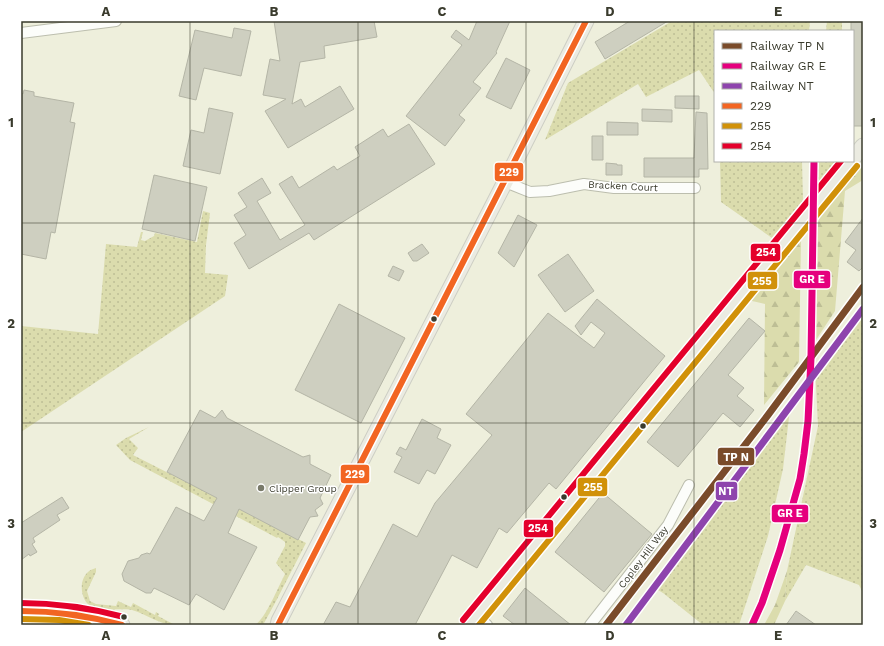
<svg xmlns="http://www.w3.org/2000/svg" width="884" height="646" font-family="'Work Sans',sans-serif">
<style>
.grass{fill:url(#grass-dots)}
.forest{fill:url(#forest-firs)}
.building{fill:#cecfc0;stroke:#b4b5a6}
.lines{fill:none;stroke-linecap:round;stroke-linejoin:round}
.street-casing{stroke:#bcbeae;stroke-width:12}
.primary-casing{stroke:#cdcec4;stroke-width:17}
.street{stroke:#fcfdfa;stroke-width:10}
.primary{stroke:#ebebe1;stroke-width:15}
.bus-1-casing{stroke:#fff;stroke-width:9}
.bus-2-casing{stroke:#fff;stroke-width:9}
.bus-3-casing{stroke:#fff;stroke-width:9}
.bus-1{stroke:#f26522;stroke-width:6}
.bus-2{stroke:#d19109;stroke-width:6}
.bus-3{stroke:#e4002b;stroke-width:6}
.rail-1-casing{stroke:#fff;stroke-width:10}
.rail-2-casing{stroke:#fff;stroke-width:10}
.rail-3-casing{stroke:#fff;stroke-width:10}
.rail-1{stroke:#7a4b2a;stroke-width:7}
.rail-2{stroke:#e5007d;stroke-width:7}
.rail-3{stroke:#8e44ad;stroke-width:7}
.grid{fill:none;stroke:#3a3b2d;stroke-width:1;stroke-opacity:0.55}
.bus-dot{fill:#3a3b2d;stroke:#fff;stroke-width:1.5}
.poi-dot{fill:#797a6a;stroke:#fff;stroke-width:1.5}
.labels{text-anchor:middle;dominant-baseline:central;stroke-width:3;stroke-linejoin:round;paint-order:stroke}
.street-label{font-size:10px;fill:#3a3b2d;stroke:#fff}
.poi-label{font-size:10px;fill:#3a3b2d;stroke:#fff;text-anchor:start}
.line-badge{stroke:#fff;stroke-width:1.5}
.badge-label{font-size:11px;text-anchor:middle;font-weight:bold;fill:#fff}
.neatline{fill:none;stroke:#3a3b2d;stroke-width:1.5}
.grid-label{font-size:13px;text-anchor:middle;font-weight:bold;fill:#3a3b2d}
</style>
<defs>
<pattern id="grass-dots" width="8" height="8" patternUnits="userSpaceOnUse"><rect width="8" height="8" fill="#dbdcad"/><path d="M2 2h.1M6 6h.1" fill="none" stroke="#bdbe95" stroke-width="1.8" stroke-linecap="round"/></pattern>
<pattern id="forest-firs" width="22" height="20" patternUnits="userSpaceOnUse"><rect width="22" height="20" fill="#dbdcad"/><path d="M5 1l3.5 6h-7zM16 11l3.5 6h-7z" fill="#bdbe95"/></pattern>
</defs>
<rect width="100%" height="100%" fill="#eeefdc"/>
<!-- grass -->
<path class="grass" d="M672 21H810L809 31H715V94L699 70 646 97 638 84 545 140 568 83Z
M827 21H842V31H826Z
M720 161H802L803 200 772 238 721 202Z
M818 161H838L818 183Z
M203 211 210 213 206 245 205 273 228 275 225 296 21 432V326L98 334 106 244 137 247 141 232H143L141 240 145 241 154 236 155 233 197 242Z
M863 304V593L859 585 806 565 785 601 787 571 818 426 815 366Z
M791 400 783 469 768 536 739 625H703L663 593 651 586Z
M149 427 129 439 138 448 133 455 306 543 275 603 263 625H255C266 618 278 587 285 574L276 563 285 546V542L278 537 277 538 130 460 116 445 126 438Z
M96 568V572L87 591 90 601 96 604 116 606 118 601 131 607 133 603 155 615 156 612 159 614 158 616 175 625C160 625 146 614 132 610 120 608 99 612 89 605 83 600 81 591 82 583 84 575 88 570 96 568Z"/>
<!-- forest -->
<path class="forest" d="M863 167V180L845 191 835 311 814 343 817 225 822 209 857 168Z
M801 240 799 362 764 405 765 304 748 300 778 263Z
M787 571 785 601 774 625H764L775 605Z"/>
<!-- building -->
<path class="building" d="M274 21H374L377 37 324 46 325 58 300 62 292 104 301 99 305 107 340 86 354 109 288 148 265 111 286 99 263 95 270 59 280 61Z
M477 21H510L496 52 497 53 473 82 481 88 459 115 465 120 445 146 406 116 462 45 451 37 456 30 469 40Z
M630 21H668L605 59 595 42Z
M851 21H863V126H853V31H851Z
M234 28 251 31 241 76 204 68 196 100 179 96 195 30 232 38Z
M506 58 530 70 511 109 486 97Z
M24 90 34 92V96L74 103 70 122 75 123 55 233 51 232 46 259 21 254V93L23 94Z
M675 96H699V109L675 108Z
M209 108 233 113 220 174 183 166 191 130 204 133Z
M642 109 672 110V122L642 121Z
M696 112 707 113 708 169H699V177H644V158H694Z
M607 122 638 123V135H607Z
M409 124 435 164 314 240 309 233 249 269 234 243 246 235 234 215 247 207 238 193 262 178 271 193 257 201 280 240 305 225 279 184 292 176 299 188 334 166 337 170 360 156 355 147 383 129 388 137Z
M592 136H603V160H592Z
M606 163 617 164V165H622V175H606Z
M154 175 207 187 195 241 142 229Z
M518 215 537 225 514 267 498 253Z
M863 218V267L859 271 847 262 856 250 845 242Z
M422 244 429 253 417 261H413L408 253Z
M568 254 594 291 565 312 538 275Z
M393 266 404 271 399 281 388 276Z
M597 299 665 356 556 489 549 483 507 533 499 528 477 568 452 555 415 625H323L336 602 350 607 393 524 417 537 435 503 492 435 466 414 548 313 594 348 605 333 591 322 581 335 575 326Z
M339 304 405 338 361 423 295 390Z
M749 318 765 331 728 375 744 388 737 396 754 410 740 427 723 413 678 467 647 442Z
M200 410 215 418 222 410 227 418 303 457 310 455V464L331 475 320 498 323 504 315 510 318 516 310 517 298 540 239 509 228 533 257 547 224 610 196 594 189 605 154 588 151 593H146L124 581 122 574 128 561 139 558 141 555 147 553 150 554 176 507 204 521 217 498 167 472Z
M422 419 441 429 437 438 451 445 435 474 427 470 419 484 394 472 402 457 396 454 400 447 406 450Z
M603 493 652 534 604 592 555 552Z
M62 497 69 508 57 515 60 520 33 538 35 542 32 544 37 552 30 556 29 554 21 560V523Z
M525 588 541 601 571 625H515L503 616Z
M796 611 816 625H786Z"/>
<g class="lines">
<defs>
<path id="street" d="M21 33 116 21
M505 182 530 192 549 191 584 184 614 188H695
M477 616 487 625
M590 625 668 525 689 485"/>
<path id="primary" d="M853 158 863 146
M21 611C56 610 88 615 122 625
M278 625 279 621 505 182 586 21
M469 625 851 161"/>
</defs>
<!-- street casing -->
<use href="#street" class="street-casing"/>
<!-- primary casing -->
<use href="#primary" class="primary-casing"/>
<!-- street -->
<use href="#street" class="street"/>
<!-- primary -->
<use href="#primary" class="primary"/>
<defs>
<path id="bus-1" d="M21 611C56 611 89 616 122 625
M278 625 586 21"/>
<path id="bus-2" d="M21 619 59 620 89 625
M479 625 857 166"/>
<path id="bus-3" d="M21 603C56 603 90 608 124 617
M463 620 841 161"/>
</defs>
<!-- bus-1 casing -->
<use href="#bus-1" class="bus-1-casing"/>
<!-- bus-2 casing -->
<use href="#bus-2" class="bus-2-casing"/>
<!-- bus-3 casing -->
<use href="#bus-3" class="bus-3-casing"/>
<!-- bus-1 -->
<use href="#bus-1" class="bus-1"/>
<!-- bus-2 -->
<use href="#bus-2" class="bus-2"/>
<!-- bus-3 -->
<use href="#bus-3" class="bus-3"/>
<defs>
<path id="rail-1" d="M606 625 768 415 863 287"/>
<path id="rail-2" d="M752 625 762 603 780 550 800 479 804 454 808 421 811 358 814 161"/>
<path id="rail-3" d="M626 625 863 309"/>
</defs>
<!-- rail-1 casing -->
<use href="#rail-1" class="rail-1-casing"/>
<!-- rail-2 casing -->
<use href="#rail-2" class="rail-2-casing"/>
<!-- rail-3 casing -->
<use href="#rail-3" class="rail-3-casing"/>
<!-- rail-1 -->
<use href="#rail-1" class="rail-1"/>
<!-- rail-2 -->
<use href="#rail-2" class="rail-2"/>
<!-- rail-3 -->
<use href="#rail-3" class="rail-3"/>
</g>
<!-- grid -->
<path class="grid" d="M190 21V625M358 21V625M526 21V625M694 21V625M21 223H863M21 423H863"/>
<!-- markers -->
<g class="bus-dot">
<circle cx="434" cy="319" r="3.5"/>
<circle cx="643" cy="426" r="3.5"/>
<circle cx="564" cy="497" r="3.5"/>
<circle cx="124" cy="617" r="3.5"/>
</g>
<circle class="poi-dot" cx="261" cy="488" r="4"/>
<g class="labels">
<!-- street labels -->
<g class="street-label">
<text transform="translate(623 186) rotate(3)">Bracken Court</text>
<text transform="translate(643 557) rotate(-53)">Copley Hill Way</text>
</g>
<!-- poi labels -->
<g class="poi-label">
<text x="269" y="488">Clipper Group</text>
</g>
</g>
<g class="line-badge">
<rect x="494" y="162" width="30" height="20" rx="4" fill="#f26522"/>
<rect x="750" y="243" width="31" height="19" rx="4" fill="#e4002b"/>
<rect x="793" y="270" width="38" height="19" rx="4" fill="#e5007d"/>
<rect x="747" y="271" width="31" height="19" rx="4" fill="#d19109"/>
<rect x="717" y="447" width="38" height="19" rx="4" fill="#7a4b2a"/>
<rect x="340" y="464" width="30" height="20" rx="4" fill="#f26522"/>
<rect x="577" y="477" width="31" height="20" rx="4" fill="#d19109"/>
<rect x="715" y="481" width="23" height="20" rx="4" fill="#8e44ad"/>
<rect x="771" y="504" width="38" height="19" rx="4" fill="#e5007d"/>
<rect x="523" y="519" width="31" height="19" rx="4" fill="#e4002b"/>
</g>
<g class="badge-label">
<text x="509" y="176">229</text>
<text x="766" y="256">254</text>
<text x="812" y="283">GR E</text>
<text x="762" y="285">255</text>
<text x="736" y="461">TP N</text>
<text x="355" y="478">229</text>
<text x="593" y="491">255</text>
<text x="726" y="495">NT</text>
<text x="790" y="517">GR E</text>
<text x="538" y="532">254</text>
</g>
<!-- border -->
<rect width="884" height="646" fill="none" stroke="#ffffff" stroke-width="44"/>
<!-- legend -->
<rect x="714" y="30" width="140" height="132" fill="#ffffff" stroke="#b0b1ab"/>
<rect x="722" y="43" width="20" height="6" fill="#7a4b2a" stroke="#b0b1ab"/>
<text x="750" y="50" font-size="12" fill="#3a3b2d">Railway TP N</text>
<rect x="722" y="63" width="20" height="6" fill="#e5007d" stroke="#b0b1ab"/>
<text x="750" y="70" font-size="12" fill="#3a3b2d">Railway GR E</text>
<rect x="722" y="83" width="20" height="6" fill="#8e44ad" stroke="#b0b1ab"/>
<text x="750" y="90" font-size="12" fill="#3a3b2d">Railway NT</text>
<rect x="722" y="103" width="20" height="6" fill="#f26522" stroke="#b0b1ab"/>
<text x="750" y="110" font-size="12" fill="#3a3b2d">229</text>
<rect x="722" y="123" width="20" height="6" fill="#d19109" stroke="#b0b1ab"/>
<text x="750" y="130" font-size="12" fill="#3a3b2d">255</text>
<rect x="722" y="143" width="20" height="6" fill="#e4002b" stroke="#b0b1ab"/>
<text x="750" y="150" font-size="12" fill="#3a3b2d">254</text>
<rect x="22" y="22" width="840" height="602" class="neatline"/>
<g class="grid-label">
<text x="106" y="16">A</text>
<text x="274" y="16">B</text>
<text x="442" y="16">C</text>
<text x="610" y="16">D</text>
<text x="778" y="16">E</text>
<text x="11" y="127">1</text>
<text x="873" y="127">1</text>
<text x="11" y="328">2</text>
<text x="873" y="328">2</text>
<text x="11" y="528">3</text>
<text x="873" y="528">3</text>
<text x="106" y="640">A</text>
<text x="274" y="640">B</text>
<text x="442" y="640">C</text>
<text x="610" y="640">D</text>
<text x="778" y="640">E</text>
</g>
</svg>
